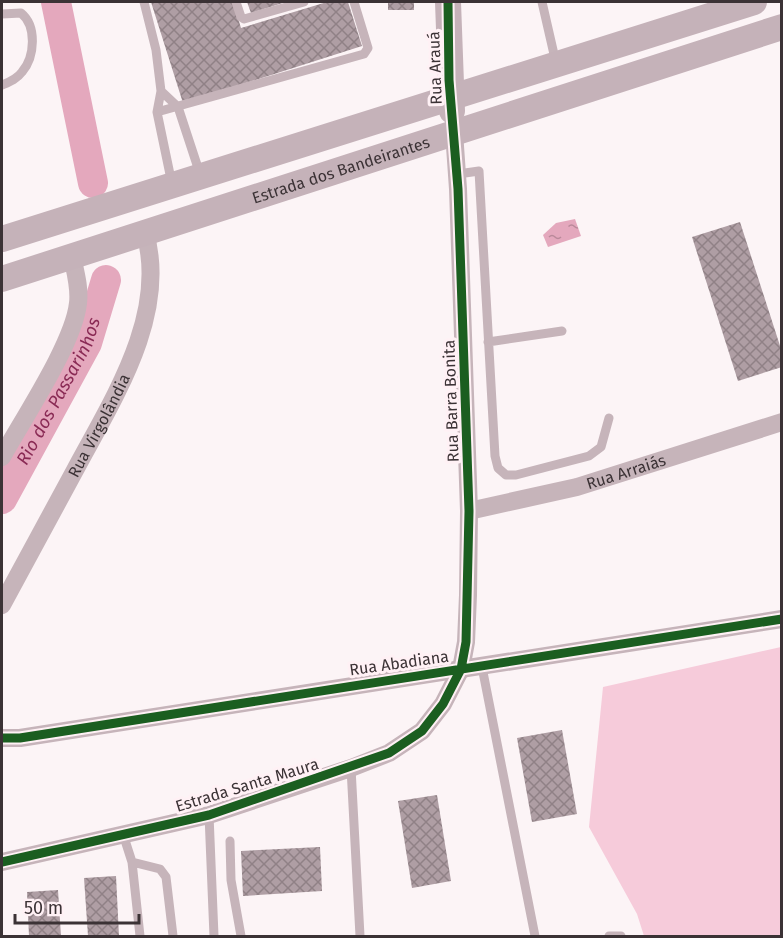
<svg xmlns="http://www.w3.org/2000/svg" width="783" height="938" font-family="'Fira Sans',sans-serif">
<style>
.green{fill:#f6cbda}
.water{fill:url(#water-ripples)}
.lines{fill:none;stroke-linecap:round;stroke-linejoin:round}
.river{stroke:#e4a8bd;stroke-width:30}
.building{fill:url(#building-cross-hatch)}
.lane{stroke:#c6b4ba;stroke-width:9}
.street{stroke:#c6b4ba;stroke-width:18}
.secondary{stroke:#c5b2b9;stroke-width:26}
.cycleway-casing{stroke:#fff1f5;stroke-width:13}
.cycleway{stroke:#1b5e20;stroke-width:9}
.labels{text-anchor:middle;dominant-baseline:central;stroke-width:6;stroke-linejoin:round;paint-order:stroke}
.street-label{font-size:16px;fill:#3b3235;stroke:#fff1f5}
.water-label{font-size:18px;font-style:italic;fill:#8a2b55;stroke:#fff1f5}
</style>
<defs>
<pattern id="water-ripples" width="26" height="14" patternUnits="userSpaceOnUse" patternTransform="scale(1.5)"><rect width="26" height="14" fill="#e4a8bd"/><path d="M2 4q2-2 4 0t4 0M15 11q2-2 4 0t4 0" fill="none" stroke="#ba899a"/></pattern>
<pattern id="building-cross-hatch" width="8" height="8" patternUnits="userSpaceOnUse" patternTransform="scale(1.5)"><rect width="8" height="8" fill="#af9ea4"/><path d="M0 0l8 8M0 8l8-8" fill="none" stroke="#908186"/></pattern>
</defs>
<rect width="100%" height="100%" fill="#fcf4f6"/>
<!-- green -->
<path class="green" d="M781 647V936H644L637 914 589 827 603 687Z"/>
<!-- water -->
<path class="water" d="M575 219 581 236 548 247 543 235 556 223Z"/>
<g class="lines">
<!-- river -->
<g class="river">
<path d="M56 2 93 183"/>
<path id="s1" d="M2 499 87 343 106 280"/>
</g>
</g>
<!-- building -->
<path class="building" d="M151 2H233L241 28 327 2H348L362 46 183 103Z
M247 2H286L251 13Z
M388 2H414V10H388Z
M740 222 782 352V367L738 381 692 237Z
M562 730 577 814 532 822 517 738Z
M437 795 451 881 412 888 398 801Z
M320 847 322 891 243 896 241 851Z
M116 876 119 936H88L84 878Z
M58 890 61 936H29L27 892Z"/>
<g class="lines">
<!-- lane -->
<path class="lane" d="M144 2 156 50 161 91 157 112 172 184
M236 2 241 17 244 19 304 2
M542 2 556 63
M2 14 21 13C37 26 35 57 22 72 17 79 9 82 2 85
M161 91 178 107 200 174
M157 112 364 54 368 48 354 2
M458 174 479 171 495 456 498 468 506 475H516L589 456 601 447 609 418
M488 342 562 331
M482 667 535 936
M351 768 360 936
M209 815 214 936
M123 834 132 862 140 936
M230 841 231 880 241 936
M132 862 160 869 166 877 173 936
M609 936H621"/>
<!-- street -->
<g class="street">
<path d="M2 457C23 419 74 343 78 303 80 287 75 271 72 256"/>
<path id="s2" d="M469 511 577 487 782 422"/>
<path id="s3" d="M2 605C26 561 50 516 74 472 111 402 169 316 145 233"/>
<path d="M2 738H20L782 619"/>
<path d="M2 862 209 815 351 768 389 753 422 731 443 704 461 669 466 642 468 595 469 511 458 189 454 132"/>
</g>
<!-- secondary -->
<g class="secondary">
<path d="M448 2 452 111"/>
<path d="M2 239 754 2"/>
<path id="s4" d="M2 279 782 27"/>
</g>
<defs>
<path id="cycleway" d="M2 738H20L782 619
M2 862 209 815 389 753 422 731 443 704 461 669 466 642 469 511 458 189 449 80 448 2"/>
</defs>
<!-- cycleway casing -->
<use href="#cycleway" class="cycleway-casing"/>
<!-- cycleway -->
<use href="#cycleway" class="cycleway"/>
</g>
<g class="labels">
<!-- street labels -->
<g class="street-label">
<text transform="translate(435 68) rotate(-92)">Rua Arauá</text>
<text stroke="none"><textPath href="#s4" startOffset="356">Estrada dos Bandeirantes</textPath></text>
<text transform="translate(451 401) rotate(-92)">Rua Barra Bonita</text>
<text stroke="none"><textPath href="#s3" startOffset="204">Rua Virgolândia</textPath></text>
<text stroke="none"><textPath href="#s2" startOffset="162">Rua Arraiás</textPath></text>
<text transform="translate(399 663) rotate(-8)">Rua Abadiana</text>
<text transform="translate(247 785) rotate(-17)">Estrada Santa Maura</text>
</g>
<!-- water labels -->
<g class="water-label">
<text stroke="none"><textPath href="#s1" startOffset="122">Rio dos Passarinhos</textPath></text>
</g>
</g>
<!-- border -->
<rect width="783" height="938" fill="none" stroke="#3b3235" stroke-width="6"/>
<!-- scale -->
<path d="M15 914v9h124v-9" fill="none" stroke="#3b3235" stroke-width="3"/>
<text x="24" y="914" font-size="18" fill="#3b3235" stroke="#fff1f5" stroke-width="4.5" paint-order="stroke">50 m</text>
</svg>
